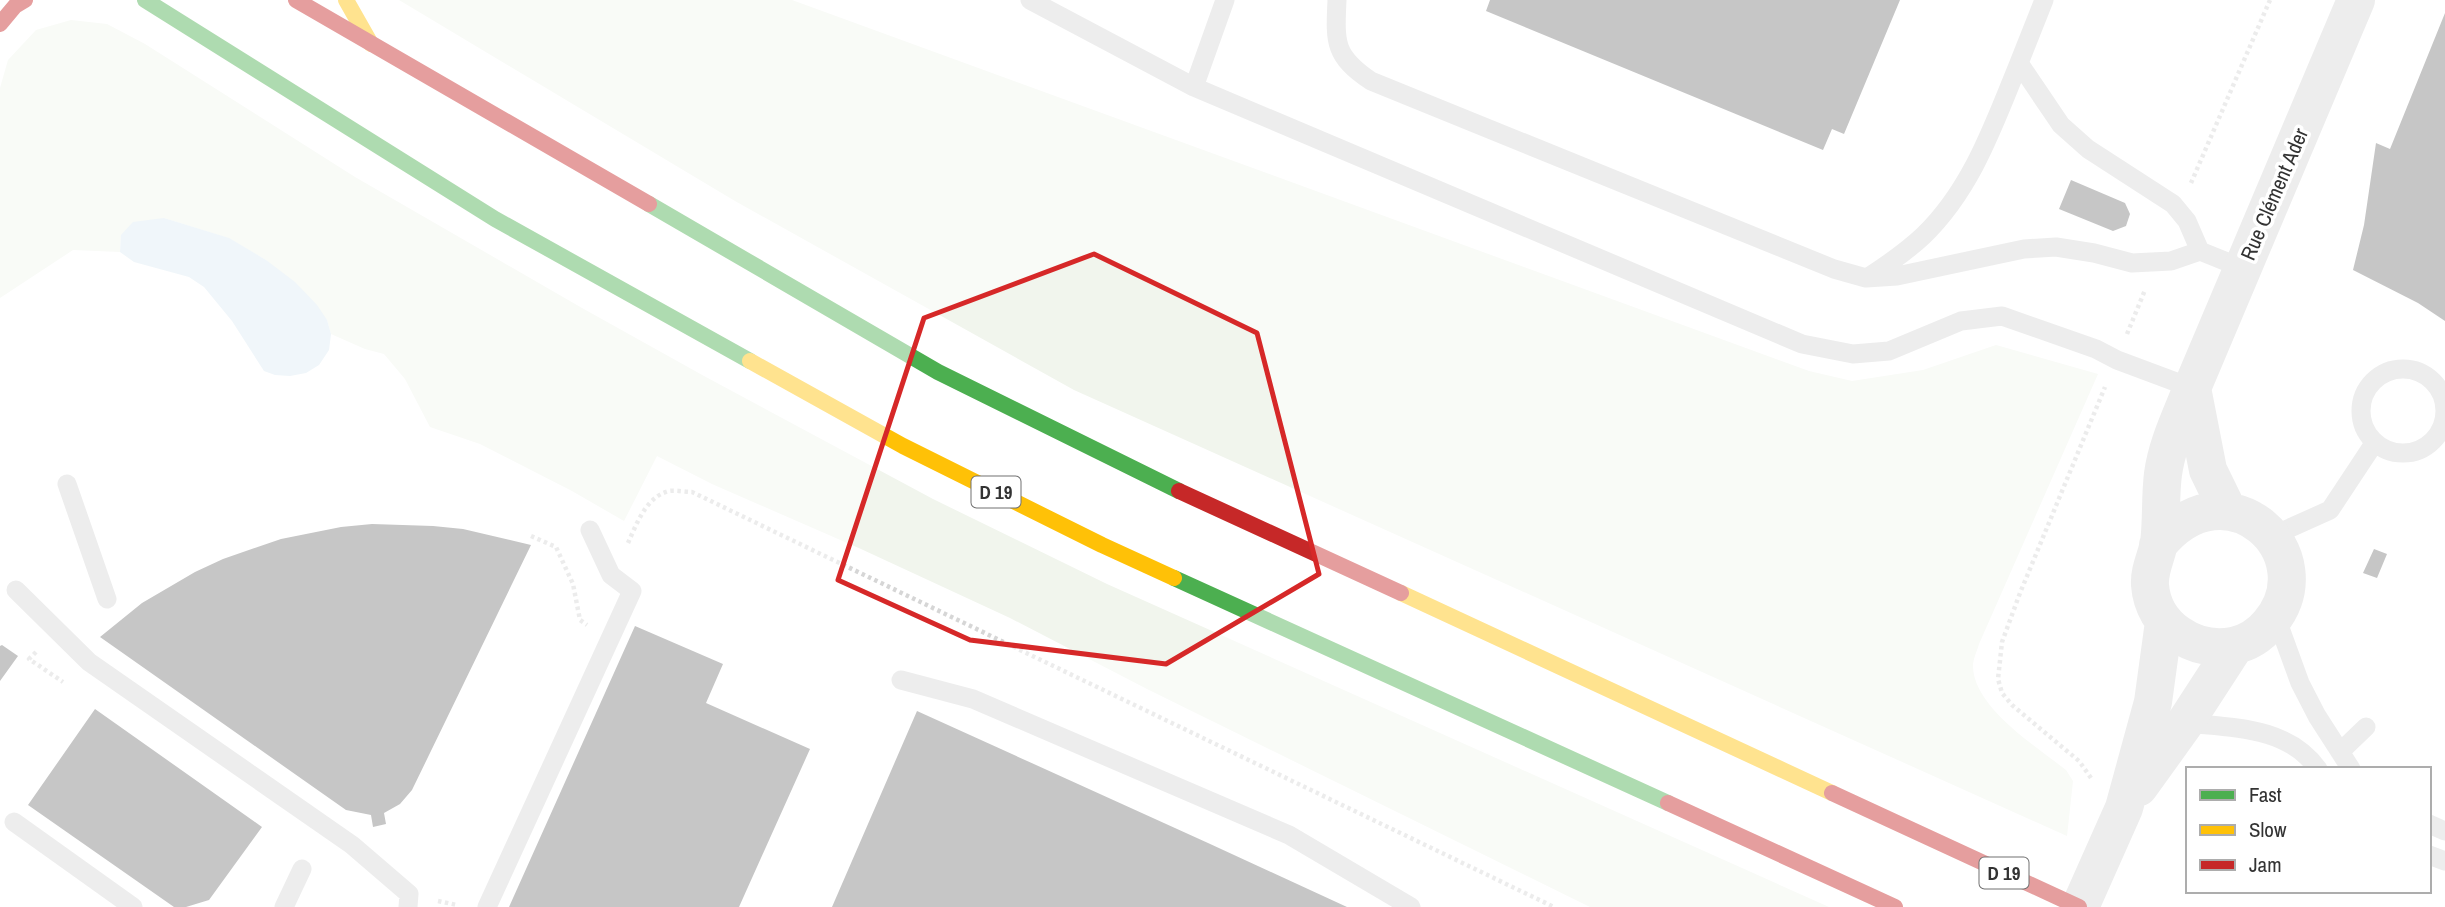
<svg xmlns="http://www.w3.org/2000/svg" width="2445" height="907" font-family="'Archivo Narrow',sans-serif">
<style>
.green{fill:#f1f5ed}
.water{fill:#ddebf3}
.building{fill:#818181}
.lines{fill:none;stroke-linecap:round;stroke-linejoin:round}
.path{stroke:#d6d6d6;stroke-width:4.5;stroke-dasharray:3.5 3.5;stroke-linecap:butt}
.lane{stroke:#d7d7d7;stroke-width:19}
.street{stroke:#d7d7d7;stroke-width:38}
.fast{stroke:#4caf50;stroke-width:16}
.slow{stroke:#ffc107;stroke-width:16}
.jam{stroke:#c62828;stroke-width:16}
.marked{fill:none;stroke:#d62828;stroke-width:5;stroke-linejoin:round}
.labels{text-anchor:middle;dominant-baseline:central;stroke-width:7;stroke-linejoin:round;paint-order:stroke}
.shield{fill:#fff;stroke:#707070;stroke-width:2}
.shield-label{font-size:19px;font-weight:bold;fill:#333}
.street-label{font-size:21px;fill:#333;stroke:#fff}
</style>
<rect width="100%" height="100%" fill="#fff"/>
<!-- green -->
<path class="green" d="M399 0H792L1809 371 1852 381 1923 370 1996 345 2098 374 1979 644C1977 651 1973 659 1973 666 1973 707 2037 747 2066 770L2073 781 2067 836 1074 390 735 201Z
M71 20 107 24 145 44 355 177 582 308 704 376 933 499 1107 584 1829 907H1590L1147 689 1010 618 861 549 712 484 657 456 624 521 572 491 480 444 430 427 405 379 384 354 365 349 331 334 327 320 266 260 228 238 164 218 121 235 120 252 73 250 0 298V88L8 60 36 30Z"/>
<!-- water -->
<path class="water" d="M164 218 229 238 266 260 295 282 317 305 327 320 331 334 329 350 319 365 306 373 290 376 275 375 264 371 232 321 204 287 189 277 134 262 120 252 121 235 133 222Z"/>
<!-- building -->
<path class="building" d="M1490 0H1900L1844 134 1832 129 1823 150 1486 11Z
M2445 13V321L2418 303 2353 270 2364 225 2376 143 2390 149Z
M2071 180 2125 203 2130 214 2126 226 2113 231 2059 209Z
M372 524 433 526 463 529 531 545 412 790 400 804 384 813 386 824 373 827 371 815 346 810 100 637 142 603 195 572 223 559 281 539 341 527Z
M2374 549 2387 554 2377 578 2363 573Z
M635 626 723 664 706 703 810 749 739 907H509Z
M2 645 18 656 0 681V646Z
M95 709 262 827 209 900 186 907H174L28 805Z
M917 711 1208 843 1347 907H832Z"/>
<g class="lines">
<!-- path -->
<path class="path" d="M2191 183 2270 0
M2127 334 2145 290
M531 536 556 547 573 584 580 620 587 625
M628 543C637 523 646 497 669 491 676 490 685 492 692 492L1554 907
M36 652 29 659 63 682
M2091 778 2079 761 2012 705 2002 693 1998 679 2002 642 2020 593 2105 387
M438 901 457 905"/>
<!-- lane -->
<path class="lane" d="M1030 0 1194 87 1802 344 1853 354 1889 351 1961 321 2002 316 2096 349 2117 360 2192 388
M1337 0C1335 43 1334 56 1371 81L1834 269 1866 278 1897 276 2024 249 2056 247 2094 253 2132 263 2171 261 2200 251 2187 221 2173 204 2088 149 2061 125 2019 63 2044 0
M1194 87 1225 0
M2200 251 2242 268
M1867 278C1887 265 1906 252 1923 236 1972 189 1994 124 2019 63
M2361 411a42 42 0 1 1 84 0a42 42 0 1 1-84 0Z
M67 484 107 599
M2272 536 2330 510 2375 442
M16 590 89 662 352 845 409 894 408 907
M2276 617 2300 683 2317 716 2351 769
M901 680 973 699 1289 835 1411 907
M2185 723C2233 728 2287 726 2318 769
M2340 752 2366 727
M14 822 133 907
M2429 824 2445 831
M2429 855 2445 861
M284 907 302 869
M487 907 632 591 611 575 590 530"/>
<!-- street -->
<path class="street" d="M2192 388 2208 470 2228 511
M2158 545C2227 459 2328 555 2269 624 2260 635 2247 643 2233 646 2194 653 2153 627 2150 585 2149 570 2156 558 2159 543 2162 521 2160 497 2163 474 2167 444 2181 416 2192 388L2356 0
M2139 787 2185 723 2235 646
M2080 907 2124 808 2153 702 2164 622"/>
<!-- fast -->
<path class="fast" d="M145 0 495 219 750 361
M649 204 938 372 1179 491
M1174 578 1668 803"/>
<!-- slow -->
<path class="slow" d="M346 0 371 44
M750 361 903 446 1102 545 1174 578
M1401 593 1832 793"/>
<!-- jam -->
<path class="jam" d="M296 0 649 204
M0 24 15 6 25 0
M1179 491 1401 593
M1832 793 2079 907
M1668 803 1895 907"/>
</g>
<!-- marked area -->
<path d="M0 0H2445V907H0ZM1094 254 1257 333 1319 574 1166 664 970 640 838 580 924 318Z" fill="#fff" fill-opacity=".55" fill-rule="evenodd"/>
<path class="marked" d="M1094 254 1257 333 1319 574 1166 664 970 640 838 580 924 318Z"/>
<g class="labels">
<!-- shield labels -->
<g class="shield">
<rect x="971.5" y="476.5" width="49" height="31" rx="5"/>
<rect x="1979.5" y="857.5" width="49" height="31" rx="5"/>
</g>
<g class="shield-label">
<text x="996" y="492">D 19</text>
<text x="2004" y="873">D 19</text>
</g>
<!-- street labels -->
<g class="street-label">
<text transform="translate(2274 194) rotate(-67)">Rue Clément Ader</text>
</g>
</g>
<!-- legend -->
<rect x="2186" y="767" width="245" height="126" fill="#ffffff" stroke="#adadad" stroke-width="2"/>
<rect x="2200" y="790" width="35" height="10" fill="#4caf50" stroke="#adadad" stroke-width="2"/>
<text x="2249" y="802" font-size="21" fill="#333333">Fast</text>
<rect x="2200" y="825" width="35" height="10" fill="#ffc107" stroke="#adadad" stroke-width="2"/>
<text x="2249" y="837" font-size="21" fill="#333333">Slow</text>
<rect x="2200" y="860" width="35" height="10" fill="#c62828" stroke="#adadad" stroke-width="2"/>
<text x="2249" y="872" font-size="21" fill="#333333">Jam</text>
</svg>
